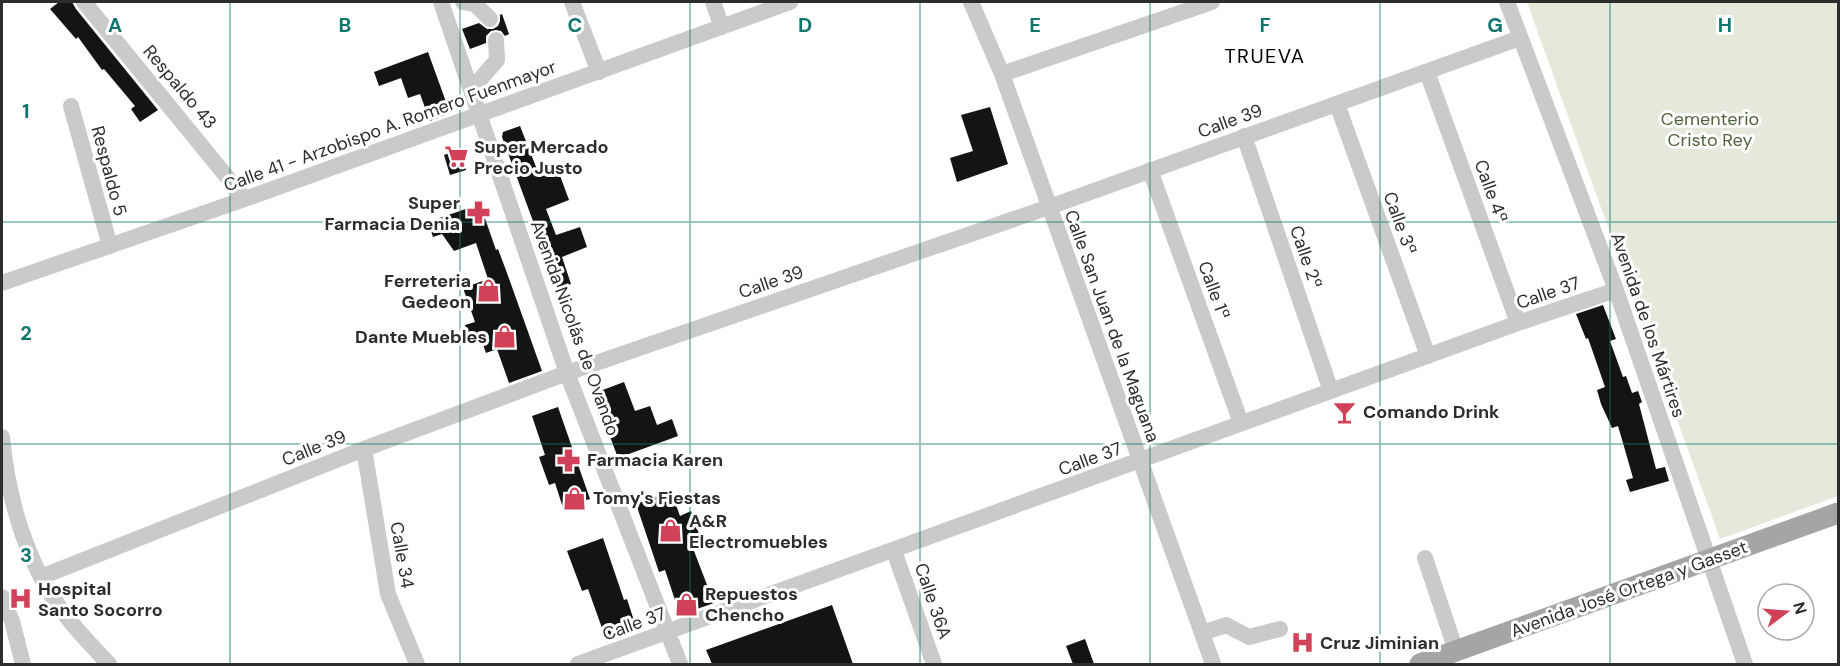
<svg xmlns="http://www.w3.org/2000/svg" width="1840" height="666" font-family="'DM Sans',sans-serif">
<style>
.green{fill:#e4e9db}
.building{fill:#141414}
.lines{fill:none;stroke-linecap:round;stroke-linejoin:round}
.minor{stroke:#cacaca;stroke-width:16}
.major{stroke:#a5a5a5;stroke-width:21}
.grid{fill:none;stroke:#0f766e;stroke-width:1.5;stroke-opacity:0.55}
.labels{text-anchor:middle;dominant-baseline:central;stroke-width:6;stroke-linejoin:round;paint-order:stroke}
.street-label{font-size:18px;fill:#2d2d2d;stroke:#fff}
.park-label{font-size:18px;fill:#53633f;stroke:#fff}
.poi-label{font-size:18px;font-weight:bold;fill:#2d2d2d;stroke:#fff;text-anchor:start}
.neighbourhood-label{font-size:20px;letter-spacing:1.5px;fill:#000;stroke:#fff}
.grid-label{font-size:20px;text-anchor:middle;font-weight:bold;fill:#0f766e;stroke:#fff;stroke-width:6;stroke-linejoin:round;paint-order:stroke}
</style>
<rect width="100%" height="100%" fill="#fff"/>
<!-- green -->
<path class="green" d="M1527 2H1838V496L1720 539Z"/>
<!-- building -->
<path class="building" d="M59 2H72L76 9 158 110 140 122 131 109 135 106 104 69 102 70 78 37 76 39 50 9Z
M502 14 509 34 505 36 501 31 496 30 491 31 486 36V43L470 49 462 29 479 23 487 29H493L498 26 500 21V15Z
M428 52 450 113 430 121 420 94 408 98 401 78 379 86 374 72Z
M990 107 1008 164 957 182 950 158 973 151 961 115Z
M520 126 540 177 558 170 569 200 546 209 556 235 580 227 587 247 562 257 571 284 558 289 502 137 503 132Z
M455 151 461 154 466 170 450 175 444 155Z
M480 204 496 250 498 249 507 273 542 371 509 383 497 349 486 353 480 336 470 339 465 325 475 322 463 288 488 279 476 243 454 251 442 234 433 237 428 222Z
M1603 305 1616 339 1610 341 1623 377 1626 376 1632 393 1638 391 1642 402 1639 404 1656 469 1665 467 1669 481 1630 492 1626 480 1633 478 1623 443 1618 426 1612 428 1601 404 1597 390 1605 387 1588 338 1586 339 1576 314Z
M624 382 635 411 650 406 657 425 672 419 678 436 618 458 596 399 600 391Z
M558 407 590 499 563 508 555 483 549 485 539 457 545 455 532 416Z
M671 491 680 516 691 511 699 534 689 538 714 603 680 615 665 570 659 572 636 504Z
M603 538 624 600 627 599 637 630 607 642 588 589 582 591 567 551Z
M832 605 853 664H712L706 650Z
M1085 639 1094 664H1073L1066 646Z"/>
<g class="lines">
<!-- minor -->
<path class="minor" d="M84 2 245 199
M441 2 567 373 680 664
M463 2 475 4 490 19
M572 2 599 72
M713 2 722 27
M971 2 1002 74 1213 664
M1507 2 1616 290 1745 664
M1427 72 1518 323
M1002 74 1212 2
M471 90 497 60 496 40
M1337 104 1428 356
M71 106 110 246
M1244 136 1331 391
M1150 170 1241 423
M2 283 245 199 790 2
M2 437C8 500 27 566 66 616 79 633 95 649 109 664
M364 449 388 594 417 664
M894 551 934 664
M1425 558 1456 651
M41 577 364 449 567 373 1049 207 1520 38
M2 597 12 621 23 664
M1202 633 1226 625 1249 637 1280 629
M578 664 1518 323 1616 290"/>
<!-- major -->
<path class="major" d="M1420 664 1838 513"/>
</g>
<!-- grid -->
<path class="grid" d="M230 2V664M460 2V664M690 2V664M920 2V664M1150 2V664M1380 2V664M1610 2V664M2 222H1838M2 444H1838"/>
<!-- icons -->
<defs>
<symbol id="supermarket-bare" viewBox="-9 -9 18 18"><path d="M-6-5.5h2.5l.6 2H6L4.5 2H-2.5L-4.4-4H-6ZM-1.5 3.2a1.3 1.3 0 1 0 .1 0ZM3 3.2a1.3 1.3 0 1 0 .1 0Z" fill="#d14157" stroke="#fff" stroke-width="2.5" paint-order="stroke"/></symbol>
<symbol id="pharmacy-bare" viewBox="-9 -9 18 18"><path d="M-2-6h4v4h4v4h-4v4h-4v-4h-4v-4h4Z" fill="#d14157" stroke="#fff" stroke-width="2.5" paint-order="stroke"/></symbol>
<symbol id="shop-bare" viewBox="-9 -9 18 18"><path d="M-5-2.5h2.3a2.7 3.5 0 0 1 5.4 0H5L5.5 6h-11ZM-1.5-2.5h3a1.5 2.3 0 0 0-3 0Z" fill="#d14157" stroke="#fff" stroke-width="2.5" paint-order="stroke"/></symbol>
<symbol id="bar-bare" viewBox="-9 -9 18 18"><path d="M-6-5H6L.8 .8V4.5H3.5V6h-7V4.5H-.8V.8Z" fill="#d14157" stroke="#fff" stroke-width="2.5" paint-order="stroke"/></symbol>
<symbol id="hospital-bare" viewBox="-9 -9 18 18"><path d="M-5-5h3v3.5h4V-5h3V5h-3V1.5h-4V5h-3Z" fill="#d14157" stroke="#fff" stroke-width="2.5" paint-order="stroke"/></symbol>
</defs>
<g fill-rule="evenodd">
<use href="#supermarket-bare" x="440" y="140" width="33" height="33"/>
<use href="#pharmacy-bare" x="462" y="196" width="33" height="33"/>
<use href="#shop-bare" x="472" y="274" width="33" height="33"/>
<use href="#shop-bare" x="488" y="320" width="33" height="33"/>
<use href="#bar-bare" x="1328" y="396" width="33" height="33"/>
<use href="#pharmacy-bare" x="552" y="444" width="33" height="33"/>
<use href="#shop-bare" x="558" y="482" width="33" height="33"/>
<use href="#shop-bare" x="654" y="514" width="33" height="33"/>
<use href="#hospital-bare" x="4" y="582" width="33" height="33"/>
<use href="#shop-bare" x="670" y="588" width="33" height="33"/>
<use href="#hospital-bare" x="1286" y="626" width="33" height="33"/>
</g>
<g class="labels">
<!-- street labels -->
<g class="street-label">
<text transform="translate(180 87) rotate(50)">Respaldo 43</text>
<text transform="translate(1230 121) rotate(-20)">Calle 39</text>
<text transform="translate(390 126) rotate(-20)">Calle 41 - Arzobispo A. Romero Fuenmayor</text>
<text transform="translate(109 171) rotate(75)">Respaldo 5</text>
<text transform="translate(1491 191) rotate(70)">Calle 4ª</text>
<text transform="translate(1400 223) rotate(70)">Calle 3ª</text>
<text transform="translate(1306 257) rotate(71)">Calle 2ª</text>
<text transform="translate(771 282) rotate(-19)">Calle 39</text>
<text transform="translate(1214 290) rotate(70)">Calle 1ª</text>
<text transform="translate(1548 293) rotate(-19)">Calle 37</text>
<text transform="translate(1648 325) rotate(71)">Avenida de los Mártires</text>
<text transform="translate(1112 326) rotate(70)">Calle San Juan de la Maguana</text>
<text transform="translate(575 328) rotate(70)">Avenida Nicolás de Ovando</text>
<text transform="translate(314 448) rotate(-22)">Calle 39</text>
<text transform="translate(1090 459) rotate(-20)">Calle 37</text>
<text transform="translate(402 555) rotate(80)">Calle 34</text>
<text transform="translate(1629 589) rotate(-20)">Avenida José Ortega y Gasset</text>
<text transform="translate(933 601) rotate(71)">Calle 36A</text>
<text transform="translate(634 624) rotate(-20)">Calle 37</text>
</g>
<!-- park labels -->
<g class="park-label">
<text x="1710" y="119">Cementerio<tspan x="1710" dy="21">Cristo Rey</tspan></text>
</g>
<!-- poi labels -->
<g class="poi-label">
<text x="474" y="147">Super Mercado<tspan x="474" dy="21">Precio Justo</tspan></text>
<text x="460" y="203" text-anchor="end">Super<tspan x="460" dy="21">Farmacia Denia</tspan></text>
<text x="471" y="281" text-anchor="end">Ferreteria<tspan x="471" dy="21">Gedeon</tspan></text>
<text x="487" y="337" text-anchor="end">Dante Muebles</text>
<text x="1363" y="412">Comando Drink</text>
<text x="587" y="460">Farmacia Karen</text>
<text x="593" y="498">Tomy's Fiestas</text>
<text x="689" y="521">A&amp;R<tspan x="689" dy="21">Electromuebles</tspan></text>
<text x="38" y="589">Hospital<tspan x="38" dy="21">Santo Socorro</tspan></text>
<text x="705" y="594">Repuestos<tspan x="705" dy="21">Chencho</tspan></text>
<text x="1320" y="643">Cruz Jiminian</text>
</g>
<!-- neighbourhood labels -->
<g class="neighbourhood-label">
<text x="1265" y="56">TRUEVA</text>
</g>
</g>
<g class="grid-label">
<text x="115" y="32">A</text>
<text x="345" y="32">B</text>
<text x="575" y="32">C</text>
<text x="805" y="32">D</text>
<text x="1035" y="32">E</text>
<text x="1265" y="32">F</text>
<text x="1495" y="32">G</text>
<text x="1725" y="32">H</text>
<text x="26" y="118">1</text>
<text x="26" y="340">2</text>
<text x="26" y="562">3</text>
</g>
<!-- border -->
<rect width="1840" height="666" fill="none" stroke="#2d2d2d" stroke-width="6"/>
<!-- north arrow -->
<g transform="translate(1786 612) rotate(74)"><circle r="28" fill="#ffffff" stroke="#ababab" stroke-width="1.5"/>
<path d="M0-4.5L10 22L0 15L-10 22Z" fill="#d14157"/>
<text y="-9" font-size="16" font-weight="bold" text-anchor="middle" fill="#2d2d2d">N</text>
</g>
</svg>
